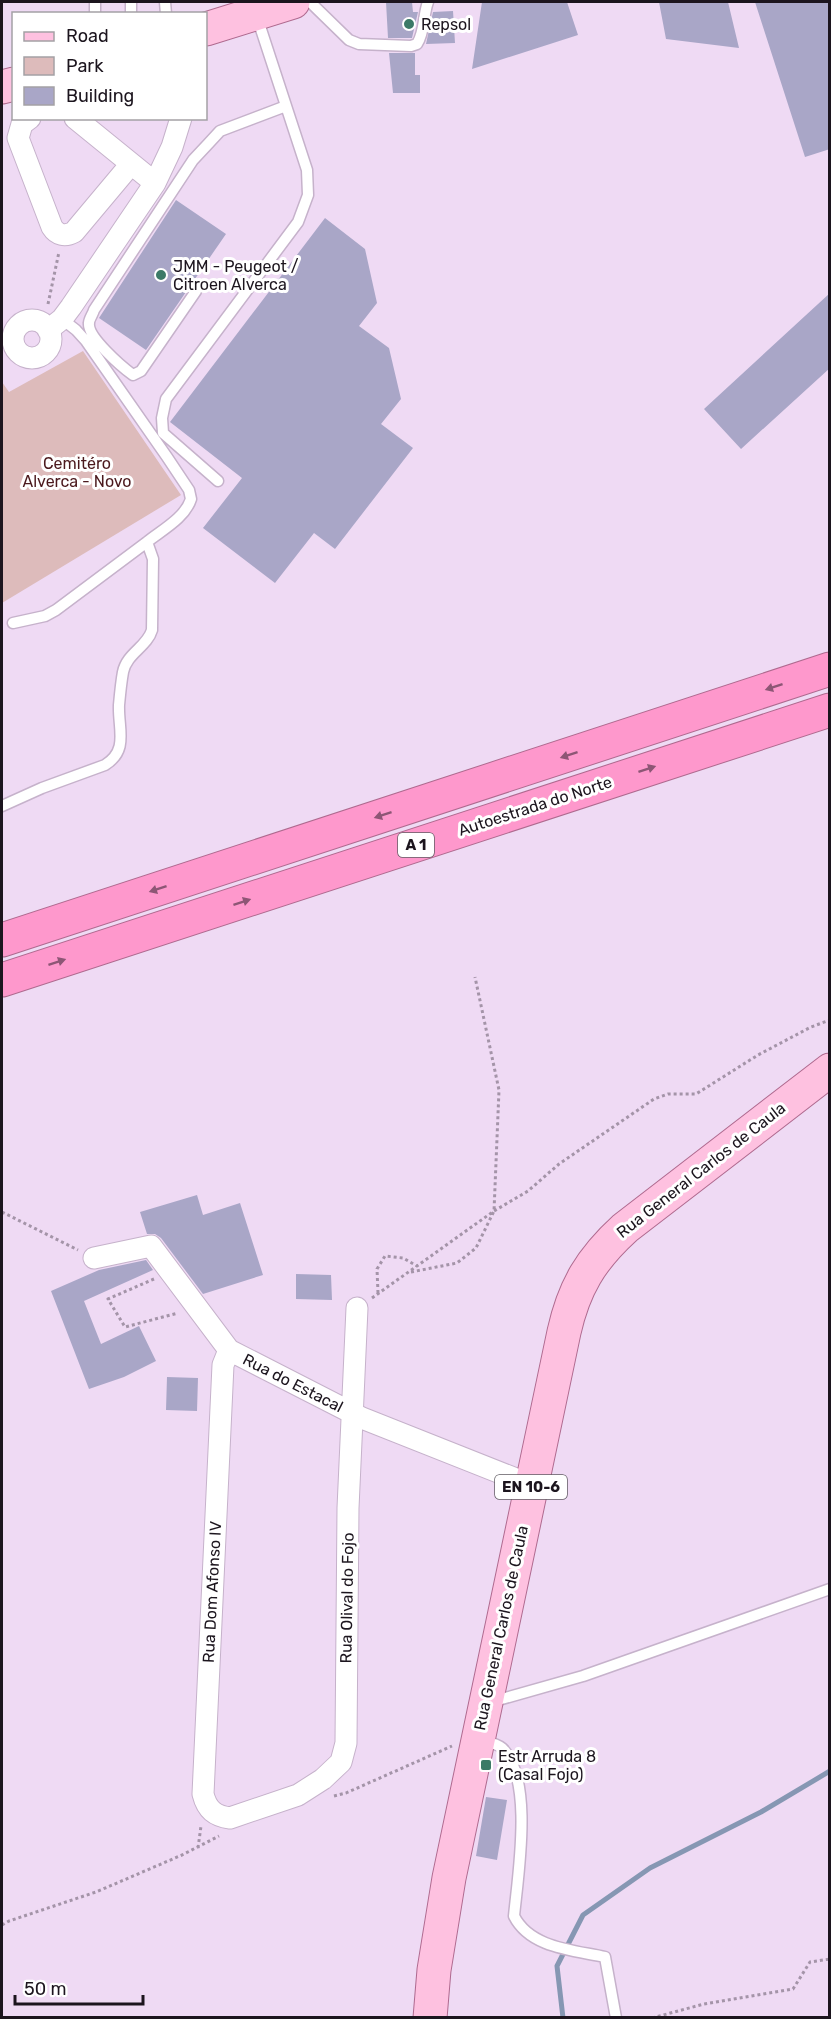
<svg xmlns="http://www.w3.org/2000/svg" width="831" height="2019" font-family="Rubik,sans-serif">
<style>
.green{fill:#dbb}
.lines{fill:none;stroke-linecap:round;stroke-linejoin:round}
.stream{stroke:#8697b3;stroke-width:5}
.building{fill:#a9a6c7}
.lane-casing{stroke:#c6b2cb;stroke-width:13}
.street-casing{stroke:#c6b2cb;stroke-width:23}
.primary-casing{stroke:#af6a8f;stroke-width:35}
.highway-casing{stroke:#af6a8f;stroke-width:35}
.path{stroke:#a494a8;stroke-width:3;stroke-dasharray:3 3;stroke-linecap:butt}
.lane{stroke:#fff;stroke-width:10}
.street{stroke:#fff;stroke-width:21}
.primary{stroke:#fec1e0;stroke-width:33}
.highway{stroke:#fe98cc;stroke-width:33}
.oneway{fill:#8d5675}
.poi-dot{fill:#3b7a67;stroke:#fff;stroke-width:2}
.labels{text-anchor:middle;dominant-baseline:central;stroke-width:6;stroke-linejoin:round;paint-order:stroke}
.shield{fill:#fff;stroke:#605b62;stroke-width:1.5}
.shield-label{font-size:15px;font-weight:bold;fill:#1c151e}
.poi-label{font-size:16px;fill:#1c151e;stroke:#fff;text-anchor:start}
.park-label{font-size:16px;fill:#4b191d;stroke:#fff}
.street-label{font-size:16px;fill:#1c151e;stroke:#fff}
</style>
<rect width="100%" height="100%" fill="#efdaf4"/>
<!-- green -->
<path class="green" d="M83 351 181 495 2 603V382L9 392Z"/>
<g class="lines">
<!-- stream -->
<path class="stream" d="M563 2018 557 1966 583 1915 650 1868 761 1812 830 1771"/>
</g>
<!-- building -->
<path class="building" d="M386 2H412L413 12H418L412 38H388Z
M482 2H567L578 35 472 69Z
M659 2H728L739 48 666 39Z
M755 2H830V149L805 157Z
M453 11 455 43 426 44 433 12Z
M389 53H415V75H420V93H393Z
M176 200 226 234 146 350 99 318Z
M325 218 365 249 377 303 359 326 389 348 401 399 381 424 413 448 335 549 314 533 275 583 203 528 242 478 170 422Z
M830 293V368L741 449 704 409Z
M197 1195 203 1215 240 1203 263 1275 203 1294 161 1238 155 1234H147L140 1212Z
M146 1260 153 1270 84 1301 101 1344 139 1326 156 1361 124 1377 89 1389 51 1291 99 1270Z
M296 1274 331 1275 332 1300 296 1299Z
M167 1377 198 1378 197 1411 166 1410Z
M486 1797 507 1800 497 1860 476 1856Z"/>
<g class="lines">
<defs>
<path id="lane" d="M95 2V14
M131 2V14
M165 2 166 14
M310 2 349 40 359 44 411 46 417 44C425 32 423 15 428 2
M196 291 141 371 133 375C122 367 87 337 89 323 89 319 93 314 94 310L193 160 208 144 220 131 286 106
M218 481 163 433 162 418 166 399 298 222 308 195 307 170 257 17
M13 623 45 616 56 610 147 542
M2 806 42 788 105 765C129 750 118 729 119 705 120 694 121 683 123 672 127 653 147 647 152 630L153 559 147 542C162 530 185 518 191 499L189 490 167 457 86 341 76 330 62 319
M491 1702 583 1676 830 1589
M480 1740C488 1742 496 1743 502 1748 534 1779 518 1874 514 1916 530 1948 573 1950 605 1957L616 2018"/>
<path id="street" d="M30 118 22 124 18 138 52 227C57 235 65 237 74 232L131 164
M75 118 155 183
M13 339a19 19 0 1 1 38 0a19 19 0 1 1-38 0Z
M48 330 62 319 71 307 155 183 172 147 181 118
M94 1258 151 1246 229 1350 362 1418 531 1485
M229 1350 223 1365 203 1794C207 1810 215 1816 230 1818L298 1795 323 1779 341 1762 346 1743 348 1508 357 1308"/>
<path id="primary" d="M206 29 293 2
M2 87 14 84
M430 2018 434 1970 449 1878 564 1332C574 1287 591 1259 625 1228L830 1070"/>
<path id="highway" d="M2 940 830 669
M2 980 830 710"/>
</defs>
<!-- lane casing -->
<use href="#lane" class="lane-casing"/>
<!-- street casing -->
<use href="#street" class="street-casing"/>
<!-- primary casing -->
<use href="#primary" class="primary-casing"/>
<!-- highway casing -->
<use href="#highway" class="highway-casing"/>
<!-- path -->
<path class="path" d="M48 304 59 252
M2 1212 78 1250
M411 1272 457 1263 476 1248 494 1211 499 1090 475 977
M154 1279 108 1299 125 1327 178 1313
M378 1293 377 1269 385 1256 403 1258 417 1266
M372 1298 494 1211 528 1191 559 1164 654 1099 668 1094H696L758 1055 811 1027 830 1020
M334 1796 346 1793 452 1746
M198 1848 201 1826
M2 1925 9 1921 96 1892 182 1855 219 1836
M652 2018 704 2004 793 1989 810 1962 830 1959"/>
<!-- lane -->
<use href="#lane" class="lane"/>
<!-- street -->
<use href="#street" class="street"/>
<!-- primary -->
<use href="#primary" class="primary"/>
<!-- highway -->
<use href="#highway" class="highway"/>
</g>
<!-- one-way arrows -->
<defs><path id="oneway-solid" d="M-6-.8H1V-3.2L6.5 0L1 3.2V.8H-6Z" transform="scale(1.5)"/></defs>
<g class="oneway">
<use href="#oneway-solid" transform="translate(774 687) rotate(162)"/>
<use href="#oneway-solid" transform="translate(569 755) rotate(162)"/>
<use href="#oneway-solid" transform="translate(647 769) rotate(-18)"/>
<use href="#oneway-solid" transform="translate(383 815) rotate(162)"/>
<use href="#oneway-solid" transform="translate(158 889) rotate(162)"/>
<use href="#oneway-solid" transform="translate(242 902) rotate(-18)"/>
<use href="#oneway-solid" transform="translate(57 962) rotate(-18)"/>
</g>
<!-- markers -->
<g class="poi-dot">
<circle cx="409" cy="24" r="6"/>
<circle cx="161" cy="275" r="6"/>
<rect x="480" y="1759" width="12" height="12" rx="3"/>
</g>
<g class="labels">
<!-- shield labels -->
<g class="shield">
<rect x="398" y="833" width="36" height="24" rx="4.5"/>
<rect x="495" y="1475" width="72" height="24" rx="4.5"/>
</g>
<g class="shield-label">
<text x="416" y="845">A 1</text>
<text x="531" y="1487">EN 10-6</text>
</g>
<!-- poi labels -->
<g class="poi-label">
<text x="421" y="24">Repsol</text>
<text x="173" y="266">JMM - Peugeot /<tspan x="173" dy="18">Citroen Alverca</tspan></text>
<text x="498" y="1756">Estr Arruda 8<tspan x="498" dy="18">(Casal Fojo)</tspan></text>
</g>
<!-- park labels -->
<g class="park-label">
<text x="77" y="463">Cemitéro<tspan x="77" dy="18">Alverca - Novo</tspan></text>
</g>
<!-- street labels -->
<g class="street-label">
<text transform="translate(535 806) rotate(-18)">Autoestrada do Norte</text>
<text transform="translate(701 1170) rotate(-38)">Rua General Carlos de Caula</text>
<text transform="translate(293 1383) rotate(27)">Rua do Estacal</text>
<text transform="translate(212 1592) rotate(-87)">Rua Dom Afonso IV</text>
<text transform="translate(347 1598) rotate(-89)">Rua Olival do Fojo</text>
<text transform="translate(501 1628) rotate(-78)">Rua General Carlos de Caula</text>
</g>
</g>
<!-- border -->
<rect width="831" height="2019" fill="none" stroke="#1c151e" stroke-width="6"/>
<!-- legend -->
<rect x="12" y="12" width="195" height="108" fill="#ffffff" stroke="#a4a1a5" stroke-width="1.5"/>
<rect x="24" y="32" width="30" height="9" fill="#fec1e0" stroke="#a4a1a5" stroke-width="1.5"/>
<text x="66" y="42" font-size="18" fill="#1c151e">Road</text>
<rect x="24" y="57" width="30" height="18" fill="#ddbbbb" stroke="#a4a1a5" stroke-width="1.5"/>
<text x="66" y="72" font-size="18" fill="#1c151e">Park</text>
<rect x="24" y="87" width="30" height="18" fill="#a9a6c7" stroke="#a4a1a5" stroke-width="1.5"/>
<text x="66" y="102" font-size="18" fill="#1c151e">Building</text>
<!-- scale -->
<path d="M15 1995v9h128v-9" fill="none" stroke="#1c151e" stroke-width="3"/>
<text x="24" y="1995" font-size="18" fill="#1c151e" stroke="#ffffff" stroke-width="4.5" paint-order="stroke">50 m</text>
</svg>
